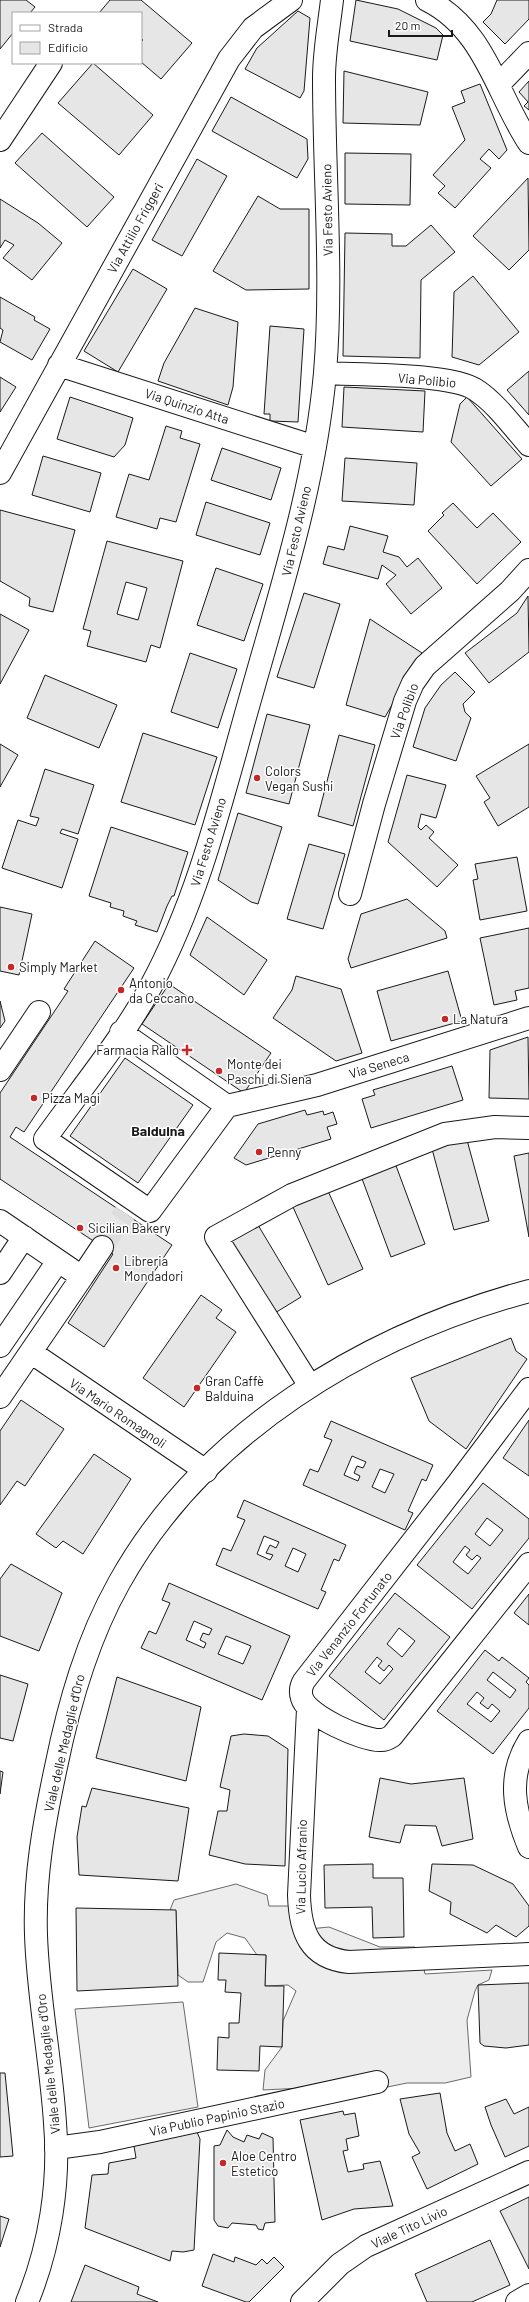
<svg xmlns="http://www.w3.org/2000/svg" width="529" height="2302" font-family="Barlow,sans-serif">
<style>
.built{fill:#ededed;stroke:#6a6a6a}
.building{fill:#e6e6e6;stroke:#1a1a1a;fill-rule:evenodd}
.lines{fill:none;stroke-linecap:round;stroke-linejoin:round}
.minor-tunnel{stroke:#ddd;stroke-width:22;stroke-dasharray:22 11;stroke-linecap:butt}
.minor-casing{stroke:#1a1a1a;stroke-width:24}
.major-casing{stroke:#1a1a1a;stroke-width:24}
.minor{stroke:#fff;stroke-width:22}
.major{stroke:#fff;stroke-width:22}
.poi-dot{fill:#c62828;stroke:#fff;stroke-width:1.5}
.labels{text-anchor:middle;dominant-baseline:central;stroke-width:3;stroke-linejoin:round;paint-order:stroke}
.street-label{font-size:13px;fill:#1a1a1a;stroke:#fff}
.poi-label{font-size:13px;fill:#1a1a1a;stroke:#fff;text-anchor:start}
.neighbourhood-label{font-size:14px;font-weight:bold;fill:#1a1a1a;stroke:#fff}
</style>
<rect width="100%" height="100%" fill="#fff"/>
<!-- built -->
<path class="built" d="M236 1884 267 1895 269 1906H295L309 1929 329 1927 380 1947H415L421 1955 425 1974 492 1970 489 1980 478 1985 475 1991 467 2020 471 2077 445 2083H407L373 2090 302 2088 263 2090 265 2070 282 2047 283 2021 296 1991 288 1985 265 1986 266 1955H257L245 1938 227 1933 216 1942 203 1982H188L178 1975 176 1911 170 1910 174 1900Z
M183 2002 198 2107 89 2128 75 2009Z"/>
<!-- building -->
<path class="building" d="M0 0H26L35 7 30 13H13V33L0 49Z
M110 0H141L192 43 161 79 141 62V42L143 40 141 38V13H99Z
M356 0 398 9 436 28 443 35 437 60 350 41Z
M497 0H529V19L505 44 483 22 491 14Z
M298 11 310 18 304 91 300 98 245 69 257 48Z
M93 63 153 115 119 155 58 103Z
M344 71 428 92 420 125 343 123Z
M529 81V110L524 106 528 102 519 92Z
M480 84 507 150 499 159 489 149 480 159 491 168 455 208 438 193 445 186 433 175 465 140 452 107 465 102 461 91Z
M231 97 307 139 308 159 297 178 212 131Z
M42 133 114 197 87 227 15 163Z
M345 153 411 154 410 205 345 204Z
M197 159 227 176 182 256 152 240Z
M528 178 529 250 509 270 473 236Z
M258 196 280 209H309V289L246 290 213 271Z
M0 199 38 223 62 243 32 280 3 258 14 245 5 240 0 248Z
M431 225 455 252 421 280 420 358 343 356 345 233 392 234V246H406Z
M133 269 167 289 118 372 84 351Z
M473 276 519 332 479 365 452 357 454 292Z
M0 297 35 317 34 320 50 329 32 360 0 342 3 330 0 328Z
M195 308 238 322 233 387 228 405 158 381 164 363Z
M270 326 304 329 298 422 270 421V414H264Z
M529 371V415L507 390Z
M0 377 16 387 0 412Z
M344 387 425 391 423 432 342 427Z
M70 397 133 418 125 445 114 457 57 439Z
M467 397 522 459 491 486 451 442 460 404Z
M166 426 182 431 180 438 200 444 176 522 160 518 157 529 116 517 129 474 149 480Z
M222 448 281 468 271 500 211 480Z
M43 456 101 473 90 512 32 495Z
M345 458 417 463 414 505 342 501Z
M206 502 270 523 260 555 196 535Z
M453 503 477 528 493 513 521 542 477 584 428 531 444 515 442 513Z
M0 510 75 530 53 612 29 606 30 598 0 581Z
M350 526 388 536 383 552 399 557 407 567 418 558 442 588 411 614 386 584 396 575 382 565 378 579 323 564 328 546 344 550Z
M107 541 183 561 160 648 151 645 146 662 87 646 91 631 83 629ZM126 582 147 588 138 620 117 614Z
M216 568 263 584 244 641 197 625Z
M304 593 340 604 314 688 277 677Z
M528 596 529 652 489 683 465 653 517 613Z
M0 614 29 630 0 684Z
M370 619 422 653 385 717 346 705Z
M190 653 237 669 218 728 171 712Z
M455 672 475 692 463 704 465 712 471 718 456 761 413 747 425 708 441 685Z
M45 675 117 705 99 748 27 718Z
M267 714 310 725 289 804 246 793Z
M143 733 217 757 195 825 121 802Z
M339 735 375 745 353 826 318 816Z
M0 744 18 755 0 787Z
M529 744V807L498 826 484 802 490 798 476 776Z
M45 769 94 785 78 834 62 829 60 833 78 839 62 888 2 868 18 820 36 826 39 818 30 816Z
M407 775 446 785 436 818 421 814 418 827 421 830 426 825 434 832 429 838 458 865 437 887 388 842Z
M238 813 282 827 258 904 251 902 218 880Z
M111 827 188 852 174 896H172L167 906 157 932 135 925 137 921 123 916 124 911 110 907 111 903 89 896Z
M309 844 345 854 323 929 287 919Z
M517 857 527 911 480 920 473 880 478 879 475 864Z
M407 899 445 931 447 938 351 968 348 959 361 914Z
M0 907 32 914 19 975 0 971Z
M207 917 267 960 244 995 190 955Z
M529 928V988L515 991 517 1000 494 1005 480 938Z
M95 941 134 968 24 1132 16 1127 10 1137 172 1245 104 1347 68 1323 113 1254 0 1179V1093L68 991 64 989Z
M448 971 462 1021 391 1041 377 991Z
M296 976 341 989 362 1053 336 1061 273 1018 292 990Z
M169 984 271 1053 244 1093 142 1024Z
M0 1001 5 1021 0 1028Z
M528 1037 529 1099 489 1098 490 1050Z
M125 1058 193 1105 138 1183 70 1136Z
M452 1066 463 1100 371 1128 362 1099 375 1095 373 1090Z
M305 1110 307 1115 323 1111 324 1115 333 1112 337 1124 327 1127 331 1139 246 1165 234 1158 258 1124Z
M467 1140 489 1221 454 1230 432 1149Z
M529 1153V1237L514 1156Z
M395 1163 425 1244 391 1257 361 1176Z
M328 1191 363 1269 328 1285 293 1207Z
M258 1225 301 1297 270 1316 227 1244Z
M201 1295 222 1310 216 1318 236 1332 184 1407 143 1378Z
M511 1338 516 1351 527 1359 466 1449 429 1421 411 1378Z
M21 1400 64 1429 25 1486 17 1481 0 1505V1431Z
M529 1420V1476L503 1458Z
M331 1421 433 1465 426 1481 422 1479 408 1511 413 1513 405 1530 303 1485 310 1469 318 1472 332 1440 324 1437ZM352 1456 366 1462 363 1468 357 1466 354 1473 360 1476 358 1481 344 1475ZM380 1469 394 1474 385 1493 372 1487Z
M94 1454 131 1479 83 1554 63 1541 56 1548 36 1534Z
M483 1483 529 1519V1538L472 1609 417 1565ZM487 1518 503 1530 490 1546 475 1534ZM465 1546 470 1550 466 1555 472 1560 477 1555 481 1558 468 1574 453 1562Z
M244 1500 346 1545 339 1561 334 1559 321 1590 326 1592 318 1609 216 1565 223 1548 231 1551 245 1520 237 1517ZM264 1536 279 1542 276 1548 270 1545 266 1553 273 1555 270 1560 257 1554ZM293 1548 306 1554 298 1572 285 1566Z
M11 1564 62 1593 39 1651 0 1636V1579Z
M169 1583 290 1636 262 1700 141 1648 149 1631 156 1634 170 1603 162 1600ZM194 1621 212 1629 209 1635 203 1633 200 1640 206 1643 204 1648 186 1640ZM226 1636 251 1646 243 1664 218 1654Z
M395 1593 450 1637 384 1720 329 1676ZM399 1628 415 1641 402 1657 387 1644ZM377 1657 382 1661 378 1666 384 1671 389 1665 393 1669 380 1684 365 1672Z
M529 1594V1625L514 1613Z
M485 1650 499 1661 502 1657 529 1678 526 1682 529 1685V1708L493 1754 437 1711ZM493 1672 516 1690 510 1698 487 1680ZM477 1692 484 1698 480 1703 488 1709 492 1704 500 1711 491 1722 467 1704Z
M0 1675 28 1684 13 1741 0 1738Z
M117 1677 201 1707 186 1781 96 1758Z
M244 1734 268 1736 288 1749 285 1866 245 1864 209 1855 218 1811H227L230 1790 220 1787 231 1736Z
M0 1771 3 1772 0 1794Z
M380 1778 411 1784 464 1778 473 1839 442 1846 436 1826 405 1825 400 1843 369 1837Z
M92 1788 189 1808 178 1881 79 1875 77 1837 82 1806 86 1807Z
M373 1864V1878H403L404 1937 373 1938 372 1907 325 1908 324 1865Z
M432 1864 473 1865 513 1884 529 1906V1926L516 1937 496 1925 487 1933 450 1914 451 1902 429 1891Z
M76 1908 176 1910 178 1986 77 1991Z
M219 1953 266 1955 265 1986H284L282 2047 260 2046 259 2071 217 2070 218 2037 229 2038V2023H239L241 1993 225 1992 226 1980H218Z
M529 1983V2045L506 2048 484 2046 480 2043 478 1985Z
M0 2073H5L13 2156 0 2157Z
M440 2093 447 2133 455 2151 470 2144 478 2164 427 2189 412 2157 420 2153 409 2134 400 2099Z
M506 2099 514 2114 529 2107V2146L505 2157 491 2125 485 2107Z
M343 2111 344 2115 355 2113 359 2136 346 2139 348 2150 343 2151 348 2172 364 2169 363 2164 380 2161 393 2206 354 2209 322 2220 300 2120Z
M227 2130 233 2137 244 2142 247 2135 259 2139 262 2133 273 2138 275 2222 265 2223 263 2230 258 2229 256 2225 232 2223 228 2228 218 2226 214 2220V2146L220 2145Z
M197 2132 200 2139 194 2250 183 2252 172 2251 170 2261 85 2228 92 2175 108 2174 109 2163 136 2158 134 2146Z
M529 2197V2269L500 2211Z
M0 2216 9 2219 0 2247Z
M490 2240 510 2285 472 2302H427L415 2274Z
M213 2254 234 2262 235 2257 256 2265 262 2259 267 2264 274 2257 284 2267 249 2302H246L202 2286Z
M85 2265 139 2287 137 2294 158 2302H71Z"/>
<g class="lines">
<!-- minor-tunnel -->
<path class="minor-tunnel" d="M102 1247 125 1213"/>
<defs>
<path id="minor" d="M427 0C485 29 496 93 529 143
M499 84 529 53
M0 140 51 63
M59 365 315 447
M325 373C358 375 452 373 476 390 496 403 513 427 529 445
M0 473 229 59 253 28 291 0
M350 894 374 804 405 701 413 683 425 666 510 591 529 570
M121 1032 227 1106
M0 1070 39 1012
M227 1106 150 1211 45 1139C80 1090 123 1038 151 986 200 895 223 794 251 696 281 589 315 484 325 373 333 275 324 177 324 78 324 52 329 26 332 0
M227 1106 317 1085 529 1018
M0 1221 82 1277 0 1397
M0 1273 24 1237
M82 1277 102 1247
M0 1346 58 1261
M32 1353 206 1471
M310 1386 216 1237 292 1195 445 1134 495 1127 529 1128
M529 1389 459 1482 304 1681C301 1686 300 1692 302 1698 307 1716 363 1741 381 1740 385 1740 389 1738 392 1736L529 1564
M308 1709 299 1895C300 1931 309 1958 349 1962L529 1954
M529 1741C507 1776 514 1811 529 1847
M56 2148 100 2142 377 2082
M302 2302 340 2264 366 2246 529 2172
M517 2302 529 2295"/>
<path id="major" d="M27 2302C50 2246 60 2183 55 2123 51 2060 38 1998 36 1935 34 1878 44 1823 56 1767 69 1703 87 1640 119 1583 203 1432 366 1335 529 1291"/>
</defs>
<!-- minor casing -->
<use href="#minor" class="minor-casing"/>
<!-- major casing -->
<use href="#major" class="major-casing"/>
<!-- minor -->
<use href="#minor" class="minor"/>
<!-- major -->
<use href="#major" class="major"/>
</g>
<!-- markers -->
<g class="poi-dot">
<circle cx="257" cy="778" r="4"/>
<circle cx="11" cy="967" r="4"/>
<circle cx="121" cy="990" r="4"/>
<circle cx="445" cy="1019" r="4"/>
<path d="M185 1044h4v4h4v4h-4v4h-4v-4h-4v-4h4z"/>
<circle cx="219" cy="1071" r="4"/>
<circle cx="34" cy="1098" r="4"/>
<circle cx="259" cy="1152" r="4"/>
<circle cx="80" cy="1228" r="4"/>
<circle cx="116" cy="1268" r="4"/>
<circle cx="197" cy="1388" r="4"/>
<circle cx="223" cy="2163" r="4"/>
</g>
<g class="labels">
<!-- street labels -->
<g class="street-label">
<text transform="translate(327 210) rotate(-91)">Via Festo Avieno</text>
<text transform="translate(135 228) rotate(-61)">Via Attilio Friggeri</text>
<text transform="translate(427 380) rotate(5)">Via Polibio</text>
<text transform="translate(187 406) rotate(18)">Via Quinzio Atta</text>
<text transform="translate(296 531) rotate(-77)">Via Festo Avieno</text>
<text transform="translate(404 711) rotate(-70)">Via Polibio</text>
<text transform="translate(208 842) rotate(-73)">Via Festo Avieno</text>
<text transform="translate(379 1065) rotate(-17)">Via Seneca</text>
<text transform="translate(118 1413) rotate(34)">Via Mario Romagnoli</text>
<text transform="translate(349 1624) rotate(-52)">Via Venanzio Fortunato</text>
<text transform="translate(64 1743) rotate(-77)">Viale delle Medaglie d'Oro</text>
<text transform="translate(301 1867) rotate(-89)">Via Lucio Afranio</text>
<text transform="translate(48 2064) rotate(-96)">Viale delle Medaglie d'Oro</text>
<text transform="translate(217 2117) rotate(-12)">Via Publio Papinio Stazio</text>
<text transform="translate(409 2227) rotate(-25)">Viale Tito Livio</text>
</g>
<!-- poi labels -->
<g class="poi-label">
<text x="265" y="771">Colors<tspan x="265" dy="15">Vegan Sushi</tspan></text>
<text x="19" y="967">Simply Market</text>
<text x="129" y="983">Antonio<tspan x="129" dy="15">da Ceccano</tspan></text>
<text x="453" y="1019">La Natura</text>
<text x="179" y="1050" text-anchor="end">Farmacia Rallo</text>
<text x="227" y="1064">Monte dei<tspan x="227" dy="15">Paschi di Siena</tspan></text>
<text x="42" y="1098">Pizza Magi</text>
<text x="267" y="1152">Penny</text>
<text x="88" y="1228">Sicilian Bakery</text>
<text x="124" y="1261">Libreria<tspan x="124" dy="15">Mondadori</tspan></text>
<text x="205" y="1381">Gran Caffè<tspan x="205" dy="15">Balduina</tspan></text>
<text x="231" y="2156">Aloe Centro<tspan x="231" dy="15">Estetico</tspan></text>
</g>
<!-- neighbourhood labels -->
<g class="neighbourhood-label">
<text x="158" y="1130">Balduina</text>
</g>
</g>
<!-- legend -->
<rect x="12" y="12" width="130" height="52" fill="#ffffff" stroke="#a3a3a3"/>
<rect x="20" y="25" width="20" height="6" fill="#ffffff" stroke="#a3a3a3"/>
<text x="48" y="32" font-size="12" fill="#1a1a1a">Strada</text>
<rect x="20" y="42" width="20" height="12" fill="#e6e6e6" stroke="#a3a3a3"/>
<text x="48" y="52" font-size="12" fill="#1a1a1a">Edificio</text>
<!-- scale -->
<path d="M389 30v6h63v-6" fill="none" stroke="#1a1a1a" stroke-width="2"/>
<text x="395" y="30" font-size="12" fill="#1a1a1a" stroke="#ffffff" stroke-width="3" paint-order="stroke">20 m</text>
</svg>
